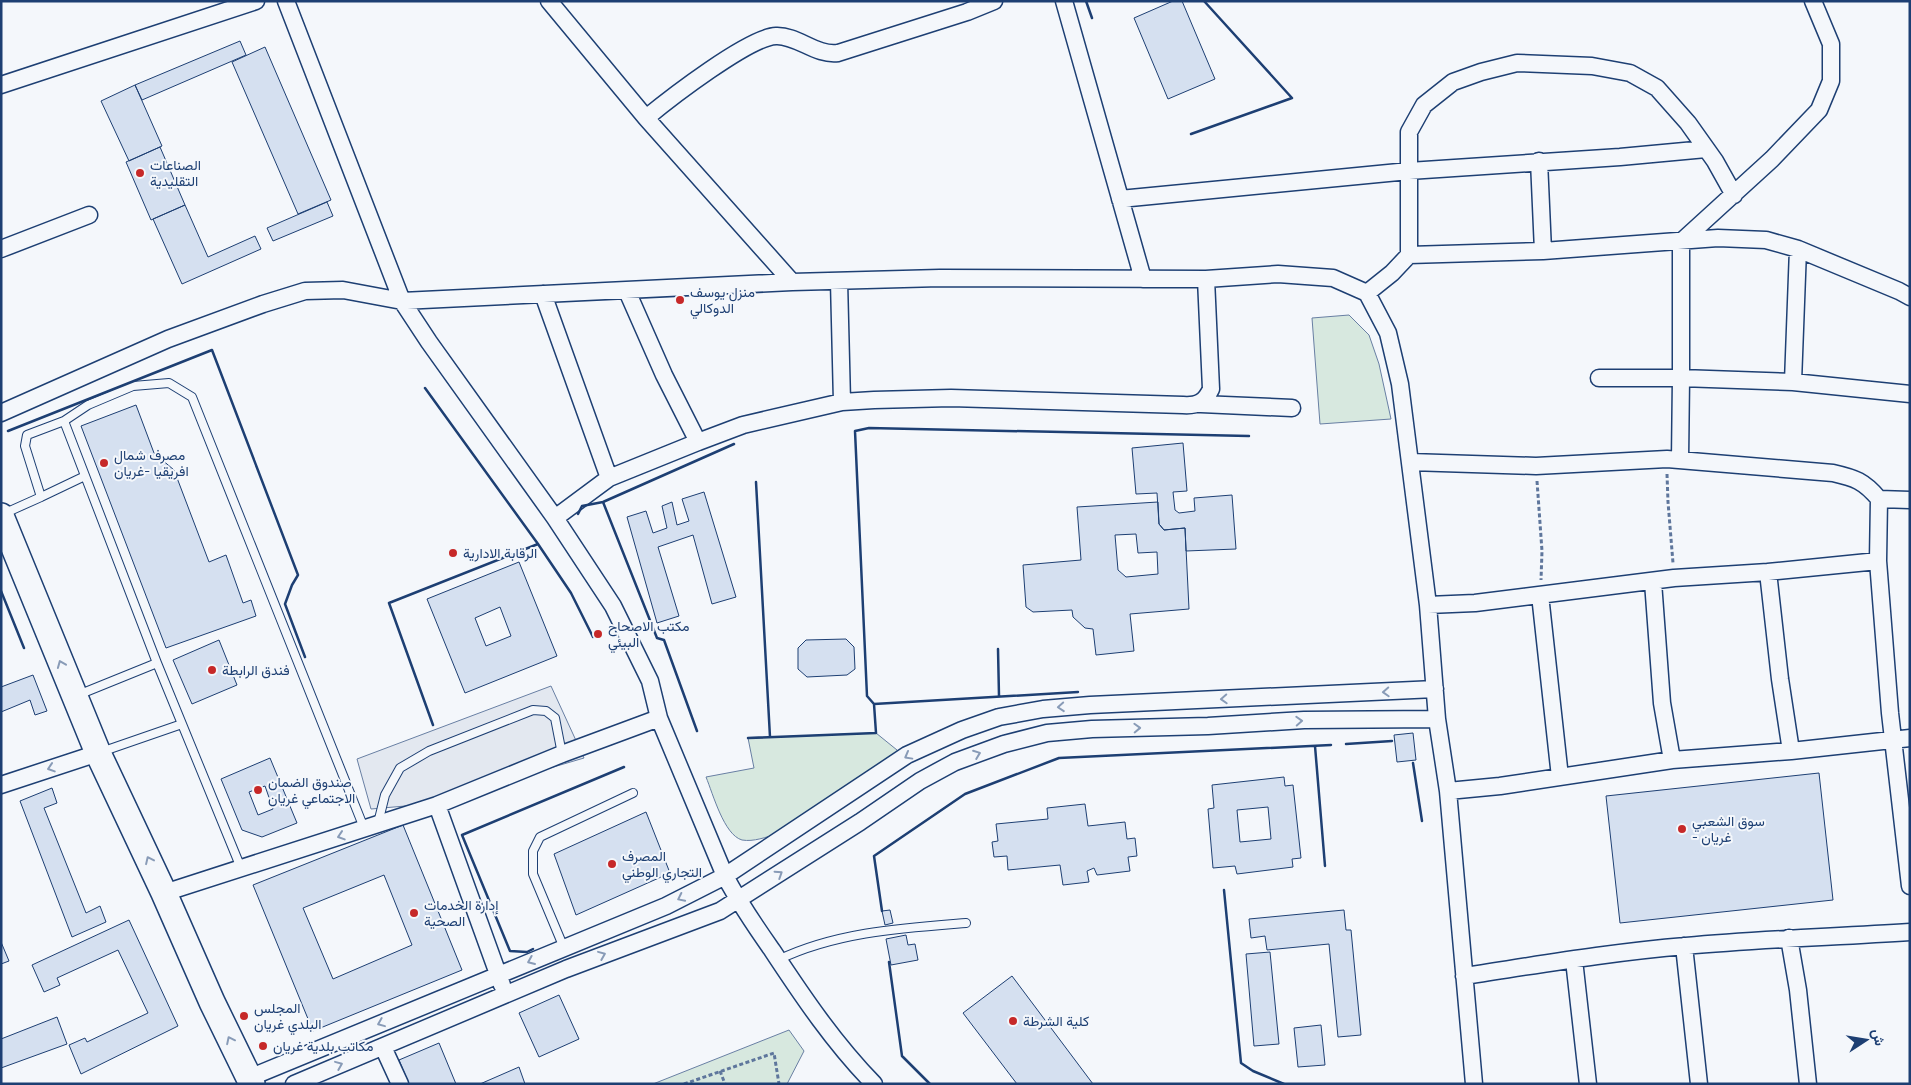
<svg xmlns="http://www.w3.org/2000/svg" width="1911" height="1085" font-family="Figtree,Vazirmatn,sans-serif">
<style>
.green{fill:#d7e8df;stroke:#687fa3}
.parking{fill:#e3e8f0;stroke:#687fa3}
.building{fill:#d5e0f0;stroke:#1d3f73;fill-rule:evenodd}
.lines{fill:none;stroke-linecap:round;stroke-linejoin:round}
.service-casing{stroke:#1d3f73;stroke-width:10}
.minor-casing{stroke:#1d3f73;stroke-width:19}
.primary-casing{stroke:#1d3f73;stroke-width:28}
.path{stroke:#5e769c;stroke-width:3;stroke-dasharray:4 2.5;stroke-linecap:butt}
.service{stroke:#f4f7fb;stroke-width:8}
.minor{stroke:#f4f7fb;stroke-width:16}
.primary{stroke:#f4f7fb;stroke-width:25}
.wall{stroke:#1d3f73;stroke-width:2.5}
.oneway{stroke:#889bb7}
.poi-dot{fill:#c62828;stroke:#f4f7fb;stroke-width:2}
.labels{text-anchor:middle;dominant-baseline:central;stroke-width:4;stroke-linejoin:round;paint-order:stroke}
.poi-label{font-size:14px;fill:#1d3f73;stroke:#f4f7fb;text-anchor:start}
</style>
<rect width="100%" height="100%" fill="#f4f7fb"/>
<!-- green -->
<path class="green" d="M1349 315 1369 335 1379 364 1391 419 1320 424 1312 318Z
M876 733 897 750 899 754 777 834C766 837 754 842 742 840 724 835 713 794 706 777L754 768 748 738Z
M789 1030 804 1051 787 1084H653Z"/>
<!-- parking -->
<path class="parking" d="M551 686 584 758 428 804 371 809 357 759Z"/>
<!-- building -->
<path class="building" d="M1173 1H1182L1215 79 1168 99 1134 18Z
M240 41 246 55 142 100 135 85Z
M265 47 331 200 298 214 232 62Z
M135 85 162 146 129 161 101 101Z
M160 147 185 205 151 220 126 162Z
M327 202 333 216 273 241 267 228Z
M185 205 208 257 255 236 261 249 182 284 153 219Z
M136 405 154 453 174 470 209 562 226 555 243 603 251 600 256 616 166 648 81 426Z
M1183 443 1187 491 1173 492 1175 510 1179 513 1195 511 1194 498 1232 495 1236 549 1186 551 1185 528 1164 530 1159 524 1157 493 1136 494 1132 448Z
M704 492 736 597 712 604 693 535 658 547 679 616 657 623 627 517 646 511 653 533 667 528 662 506 672 502 677 525 689 521 682 499Z
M1158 502 1159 524 1164 530 1185 528 1189 609 1130 614 1134 651 1096 655 1093 629 1085 628 1073 617 1072 610 1033 612 1026 607 1023 565 1081 560 1077 507ZM1136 534 1138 553 1157 552 1158 574 1126 577 1118 570 1115 535Z
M519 562 557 656 465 693 427 599ZM500 607 511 636 486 646 475 618Z
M846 639 854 647 855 669 847 675 807 677 798 669V648L806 640Z
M219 640 237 685 192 704 173 660Z
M33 675 47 711 35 715 30 700 1 712V687Z
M1413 733 1416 760 1397 762 1394 735Z
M270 758 297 823 262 837 242 830 221 779ZM265 786 273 809 258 815 249 792Z
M1819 773 1833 900 1620 923 1606 796Z
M1284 777 1285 786 1293 785 1301 858 1292 859 1293 867 1237 874 1235 866 1213 868 1208 809 1214 808 1212 785ZM1268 807 1271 839 1240 842 1237 810Z
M52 788 57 803 44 808 86 913 100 906 106 922 72 937 20 801Z
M1085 804 1088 826 1125 822 1127 839 1135 838 1137 856 1128 857 1130 871 1097 875 1094 868 1087 871 1089 882 1063 885 1060 865 1008 870 1007 856 994 857 992 842 998 841 996 824 1048 819 1047 808Z
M646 812 670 873 576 915 554 854Z
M403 825 462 970 313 1031 253 885ZM384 875 412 945 333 979 303 908Z
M890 910 893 923 885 925 882 911Z
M1344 910 1346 930H1351L1361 1035 1338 1037 1329 944 1267 950 1265 936 1251 938 1249 919Z
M129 920 178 1026 81 1074 69 1045 85 1038 87 1042 148 1013 118 950 57 978 60 985 44 992 32 965Z
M906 935 908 945 915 944 918 960 891 965 886 939Z
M1 942 9 961 1 964Z
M1270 952 1279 1044 1254 1046 1246 954Z
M1012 976 1093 1084H1017L963 1013Z
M559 995 579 1039 539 1057 519 1013Z
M57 1017 67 1044 1 1068V1039Z
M1321 1025 1325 1065 1298 1067 1294 1028Z
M439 1043 456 1084H409L399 1060Z
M519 1067 525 1084H480Z"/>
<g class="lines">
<defs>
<path id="service" d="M41 497 85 476
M3 514 41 497 25 446 27 435 64 421
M78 695 157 663
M101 752 182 724
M378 823 385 795 400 768 429 751 533 710 546 711 555 718 562 754
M241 868 157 663 64 421 88 405 133 386 169 383 192 397 364 828
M564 948 533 874V851L540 837 633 793
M778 960C836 932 903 928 966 923"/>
<path id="minor" d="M286 1 402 301 429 342 555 518 613 606 650 681 659 718 725 876C739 902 755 926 772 950 803 997 834 1043 874 1084
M549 1 646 118 792 282
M1064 1 1143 279
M1 85 256 1
M646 118C669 99 749 37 776 36 797 35 816 56 838 53L967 12 994 1
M1539 161 1543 251
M1120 199 1409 171 1620 157 1706 149
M1 249 89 215
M1409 255V132L1424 105 1453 82 1481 72 1517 63 1592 66 1630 73 1657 88 1688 123 1715 161 1734 195
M839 281 842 402
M627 291 664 375 698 442
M1367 293 1392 273 1409 255 1543 251 1718 238 1766 240 1798 249 1899 291 1910 297
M543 294 609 478
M1599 378H1681V242L1772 159 1819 110 1831 81V44L1813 1
M1793 382 1910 394
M1201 404 1292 408
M1 413 168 339 263 304 305 291 343 290 402 301 792 282 940 278 1206 279 1278 274 1333 278 1367 293 1388 333 1400 384 1428 605 1437 719 1448 791 1474 1084
M1680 460 1681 378 1793 382 1798 249
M1410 462 1536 466 1667 459 1833 473C1855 478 1864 481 1879 499L1878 561 1890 713 1910 886
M1879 499 1910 500
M555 518 609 478 698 442 743 425 842 402 874 400 951 398 1183 405C1198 406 1205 402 1211 389L1206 279
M1768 572 1780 679 1791 751
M1653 582 1662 703 1672 760
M1540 595 1560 777
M1428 605 1475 603 1674 578 1768 572 1878 561
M1 785 98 753
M1448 791 1500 786 1672 760 1791 751 1910 738
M164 893 437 805
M1789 938 1798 990 1808 1084
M1684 946 1699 1084
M1574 960 1588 1084
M1464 976C1537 965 1612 952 1686 946 1760 939 1835 937 1910 932
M502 985 437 805 562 754 659 718
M383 1047 400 1084
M249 1078 666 906 725 876 907 755 962 730 999 717 1043 709 1090 705 1435 689
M294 1084 566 969 720 911 860 822 920 781 955 762 1004 744 1047 733 1092 729 1208 726 1304 720 1437 719"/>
<path id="primary" d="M1 516 98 753 164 893 212 1002 252 1084"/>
</defs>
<!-- service casing -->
<use href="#service" class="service-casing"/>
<!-- minor casing -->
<use href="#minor" class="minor-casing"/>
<!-- primary casing -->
<use href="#primary" class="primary-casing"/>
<!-- path -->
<path class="path" d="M1667 474 1668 502 1673 563
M1537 481 1542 551 1541 580
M720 1071 725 1084
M684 1084 774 1053 779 1084"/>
<!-- service -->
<use href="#service" class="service"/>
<!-- minor -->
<use href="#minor" class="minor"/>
<!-- primary -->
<use href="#primary" class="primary"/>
<!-- wall -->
<path class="wall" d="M1086 1 1092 18
M1191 134 1292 98 1204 1
M425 388 538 544
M8 431 212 350 298 575 292 585 285 604 305 657
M756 482 770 737
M603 502 657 638 664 640 697 731
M578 514 582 506 603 502 734 444
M1 591 24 648
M998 649 999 696
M874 704 867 696 855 431 869 428 1249 436
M433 725 389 603 538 544 571 593 593 637
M748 738 876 733 874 704 1078 692
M1346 744 1392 741
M1315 746 1325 866
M1413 763 1422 821
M1224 890 1241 1063 1253 1071 1284 1084
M882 911 874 856 965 794 1059 758 1331 745
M533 949 527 952 510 951 462 835 624 767
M889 962 902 1056 930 1084"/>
</g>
<!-- one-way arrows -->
<defs><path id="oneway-chevron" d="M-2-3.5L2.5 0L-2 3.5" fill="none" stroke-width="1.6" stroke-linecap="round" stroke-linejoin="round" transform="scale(1.25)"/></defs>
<g class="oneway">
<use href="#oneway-chevron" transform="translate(61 664) rotate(-112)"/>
<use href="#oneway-chevron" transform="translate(1386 692) rotate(177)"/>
<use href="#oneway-chevron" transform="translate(1224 699) rotate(177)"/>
<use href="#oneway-chevron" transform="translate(1061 707) rotate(176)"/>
<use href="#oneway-chevron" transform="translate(1299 721) rotate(-3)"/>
<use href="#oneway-chevron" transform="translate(1137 728) rotate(-2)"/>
<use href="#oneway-chevron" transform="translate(977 754) rotate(-21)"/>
<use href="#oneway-chevron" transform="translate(908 756) rotate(151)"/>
<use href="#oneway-chevron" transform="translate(51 768) rotate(162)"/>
<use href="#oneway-chevron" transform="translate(341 836) rotate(162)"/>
<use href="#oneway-chevron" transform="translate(149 860) rotate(-115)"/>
<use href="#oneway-chevron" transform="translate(779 874) rotate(-33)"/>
<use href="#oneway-chevron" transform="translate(681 898) rotate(154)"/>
<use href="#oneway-chevron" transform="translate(602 955) rotate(-22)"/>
<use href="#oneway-chevron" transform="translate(531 961) rotate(157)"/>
<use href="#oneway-chevron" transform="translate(381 1023) rotate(158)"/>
<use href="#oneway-chevron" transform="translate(230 1040) rotate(-116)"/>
<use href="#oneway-chevron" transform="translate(339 1065) rotate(-22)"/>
</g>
<!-- markers -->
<g class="poi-dot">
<circle cx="140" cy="173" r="5"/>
<circle cx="680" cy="300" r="5"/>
<circle cx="104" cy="463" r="5"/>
<circle cx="453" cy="553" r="5"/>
<circle cx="598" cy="634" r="5"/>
<circle cx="212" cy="670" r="5"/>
<circle cx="258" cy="790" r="5"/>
<circle cx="1682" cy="829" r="5"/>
<circle cx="612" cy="864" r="5"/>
<circle cx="414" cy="913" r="5"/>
<circle cx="244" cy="1016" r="5"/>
<circle cx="1013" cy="1021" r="5"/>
<circle cx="263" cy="1046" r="5"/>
</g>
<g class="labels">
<!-- poi labels -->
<g class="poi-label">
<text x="150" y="165">الصناعات<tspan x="150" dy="16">التقليدية</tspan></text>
<text x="690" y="292">منزل يوسف<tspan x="690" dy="16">الدوكالي</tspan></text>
<text x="114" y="455">مصرف شمال<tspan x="114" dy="16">افريقيا -غريان</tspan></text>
<text x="463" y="553">الرقابة الادارية</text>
<text x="608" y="626">مكتب الاصحاح<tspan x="608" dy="16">البيئي</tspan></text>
<text x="222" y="670">فندق الرابطة</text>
<text x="268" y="782">صندوق الضمان<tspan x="268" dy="16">الاجتماعي غريان</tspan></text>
<text x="1692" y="821">سوق الشعبي<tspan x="1692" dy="16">- غريان</tspan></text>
<text x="622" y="856">المصرف<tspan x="622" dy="16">التجاري الوطني</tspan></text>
<text x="424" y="905">إدارة الخدمات<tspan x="424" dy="16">الصحية</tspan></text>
<text x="254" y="1008">المجلس<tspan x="254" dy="16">البلدي غريان</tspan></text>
<text x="1023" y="1021">كلية الشرطة</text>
<text x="273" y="1046">مكاتب بلدية غريان</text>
</g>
</g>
<!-- border -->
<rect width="1911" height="1085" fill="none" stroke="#1d3f73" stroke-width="5"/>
<!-- north arrow -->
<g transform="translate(1866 1040) rotate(78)" stroke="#f4f7fb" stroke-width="4" paint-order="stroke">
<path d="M0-4L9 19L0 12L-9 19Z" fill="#1d3f73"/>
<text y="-8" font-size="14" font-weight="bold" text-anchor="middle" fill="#1d3f73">ش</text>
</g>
</svg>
